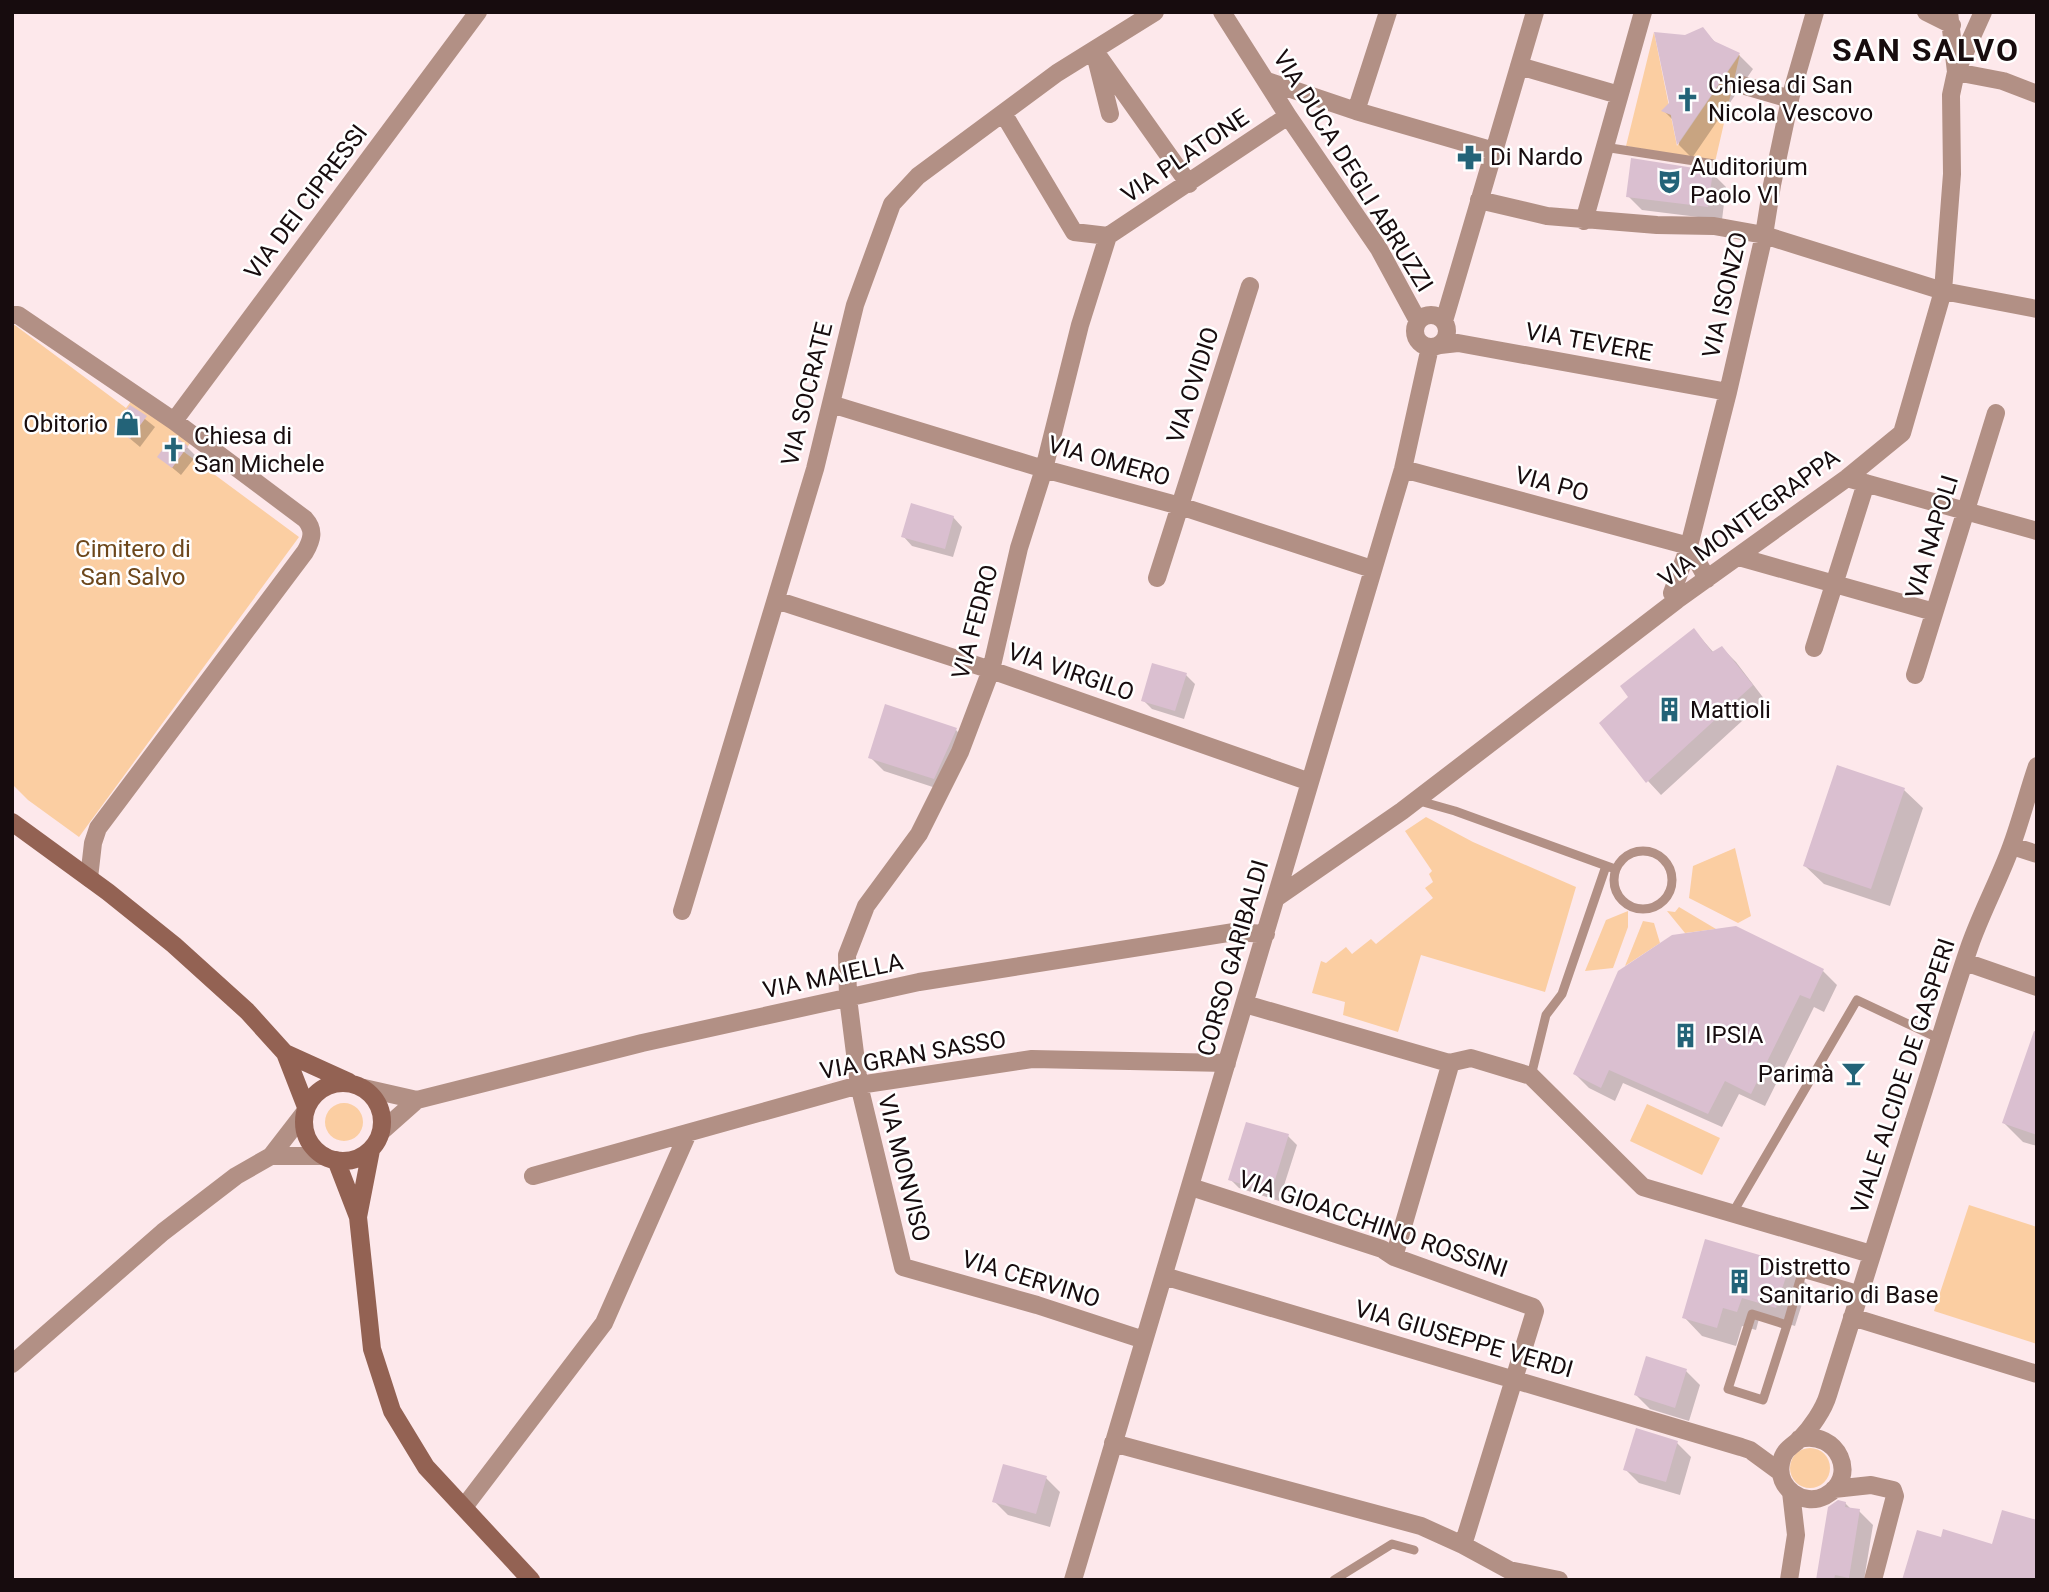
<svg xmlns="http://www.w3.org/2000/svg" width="2049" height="1592" font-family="Roboto,sans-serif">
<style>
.green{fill:#fbcea2}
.shadow{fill:#0003}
.building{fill:#dabfd0}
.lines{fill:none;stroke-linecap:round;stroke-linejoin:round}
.lane{stroke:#b29085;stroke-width:9}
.street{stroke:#b29085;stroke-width:18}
.secondary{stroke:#936253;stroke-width:18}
.labels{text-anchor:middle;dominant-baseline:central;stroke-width:5;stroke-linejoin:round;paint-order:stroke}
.poi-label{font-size:24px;fill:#170c0e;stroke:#fff;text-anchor:start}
.street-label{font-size:24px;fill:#170c0e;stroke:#fff}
.park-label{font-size:24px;fill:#6d471b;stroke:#fff}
.district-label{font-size:32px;font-weight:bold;letter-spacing:2px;fill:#170c0e;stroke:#fff}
</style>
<rect width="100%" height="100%" fill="#fde8eb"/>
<!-- green -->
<path class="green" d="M1654 32 1677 146 1740 54 1715 162 1626 146Z
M12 323 126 408 135 396 193 439 184 452 299 537 79 837 28 800 12 784Z
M1426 817 1473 842 1576 887 1545 992 1421 955 1398 1032 1343 1015 1345 1002 1312 993 1321 961 1326 963 1346 947 1352 954 1371 939 1376 944 1433 898 1425 888 1433 882 1429 874 1432 871 1405 831Z
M1735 848 1751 916 1738 923 1689 898 1693 866Z
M1679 907 1716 929 1685 933 1667 911 1675 912Z
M1628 911V927L1613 968 1585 971 1606 920Z
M1643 921 1654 923 1660 943 1625 966Z
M325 1122a19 19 0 1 1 38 0a19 19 0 1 1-38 0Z
M1647 1104 1720 1138 1702 1175 1630 1141Z
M1969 1205 2037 1227V1344L1934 1311Z
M1790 1468a20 20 0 1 1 40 0a20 20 0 1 1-40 0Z"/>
<!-- shadow -->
<path class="shadow" d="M1702 29 1718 45 1739 55 1753 69 1692 158 1679 145 1675 122 1664 111 1671 104 1685 37Z
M1712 173 1726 187 1722 220 1642 210 1628 196Z
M130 407 155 427 140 447 116 427Z
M187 447 196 456 181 475 169 465Z
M953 517 962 527 953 557 912 546 903 536Z
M1694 630 1714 653 1722 648 1736 662 1765 700 1661 795 1648 781 1630 698Z
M1186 675 1195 684 1184 719 1152 709 1143 700Z
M956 730 970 744 948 792 884 771 870 757Z
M1904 790 1923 808 1890 906 1824 884 1805 866Z
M1823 971 1837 985 1824 1012 1814 1007 1765 1106 1739 1094 1722 1127 1623 1083 1615 1101 1589 1088 1575 1074Z
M2036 1031H2037V1146L2023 1142 2004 1123Z
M1288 1136 1297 1145 1279 1201 1239 1188 1230 1179Z
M1789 1266 1808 1285 1795 1326 1760 1315 1756 1330 1742 1326 1736 1346 1702 1336 1684 1317Z
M1686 1371 1700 1385 1689 1421 1650 1409 1636 1395Z
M1677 1443 1691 1457 1680 1495 1639 1483 1625 1469Z
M1046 1478 1060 1492 1050 1527 1008 1515 994 1501Z
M1845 1503 1852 1510 1859 1511 1873 1525 1864 1580 1818 1579Z"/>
<!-- building -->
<path class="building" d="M1703 27 1714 41 1740 53 1677 145 1671 115 1661 111 1669 103 1654 32 1685 35Z
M1631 158 1713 171 1708 207 1626 197Z
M130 405 147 416 130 439 114 427Z
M173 435 188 446 172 468 157 457Z
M911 503 954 516 945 549 901 537Z
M1694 628 1712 652 1722 646 1753 685 1646 783 1599 723 1628 697 1620 686Z
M1152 663 1187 673 1175 711 1141 701Z
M885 704 957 728 934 779 868 758Z
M1837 765 1905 788 1871 889 1803 866Z
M1736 926 1824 969 1810 999 1800 995 1751 1094 1725 1081 1708 1114 1609 1070 1601 1088 1573 1074 1618 971 1672 935Z
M2034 1031 2037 1032V1135L2002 1123Z
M1246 1122 1289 1134 1271 1193 1228 1180Z
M1705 1239 1790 1264 1776 1308 1742 1298 1737 1312 1723 1308 1717 1328 1682 1318Z
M1646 1356 1687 1369 1675 1408 1634 1395Z
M1636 1428 1678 1441 1666 1482 1623 1470Z
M1003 1464 1047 1476 1036 1514 992 1502Z
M1838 1500 1846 1502 1845 1507 1860 1509 1849 1578 1835 1575 1834 1580H1816L1828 1507Z
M2002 1510 2037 1520V1580H1902L1917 1530 1941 1537 1943 1529 1992 1544Z"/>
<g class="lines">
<!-- lane -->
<path class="lane" d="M1604 147 1714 164
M1416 800 1455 811 1615 869
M1614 880a29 29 0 1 1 58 0a29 29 0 1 1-58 0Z
M1531 1076 1546 1015 1562 994 1606 866
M1732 1214 1857 1000 1940 1039
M1787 1325 1763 1400 1728 1389 1752 1314 1787 1325 1802 1273 1860 1290
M1334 1580 1392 1544 1414 1550"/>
<!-- street -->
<path class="street" d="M1222 12 1288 116 1379 249 1418 321
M1926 12 1952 25
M1949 12 1956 72 2003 81 2037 94
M1519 66 1619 95
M1267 81 1356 111 1494 151
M1742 85 1790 99
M1356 111 1388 12
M1003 113 1074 232 1108 236
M1110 114 1094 50 1189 184
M1479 200 1547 216 1657 225 1714 226 1764 235 1943 291 2037 309
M1584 221 1643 12
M1108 236 1080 325 1044 469 1019 548 991 670 960 752 919 834 866 906 847 955 848 998 859 1085 903 1267 1037 1305 1144 1340
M1108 236 1288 116
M1415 331a16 16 0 1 1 32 0a16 16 0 1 1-32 0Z
M12 315H18L174 421 305 519C315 530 312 540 305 552L98 828 93 843 89 878
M1444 321 1535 12
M1440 345 1458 343 1728 392
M831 404 1044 469 1180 506 1372 569
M174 421 478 12
M1403 469 1689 546
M1847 478 2037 531
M1689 546 1707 579
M1739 557 1934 612
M1157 578 1250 286
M776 600 991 670 1310 782
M1677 600 1672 593 1689 546 1728 392 1764 235 1772 185 1791 95 1815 12
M1814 648 1866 483
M1915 675 1996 413
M2012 846 2037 854
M1276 898 1402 811 1677 600 1847 478 1902 433 1943 291 1952 174 1951 95 1956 72 1983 12
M682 911 815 469 855 305 892 204 918 176 1057 73 1155 12
M1965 962 2037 987
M1245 1004 1449 1063
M1449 1063 1471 1058 1531 1076 1643 1187 1871 1254
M364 1088 417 1100
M382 1131 417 1100 642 1043 919 982 1234 932 1266 934
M271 1156H324
M533 1176 859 1085 1032 1059 1227 1063
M1191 1187 1382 1249 1394 1257 1533 1307 1535 1311 1463 1545
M1394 1257 1449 1069V1063
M1164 1276 1741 1447 1750 1450 1780 1472
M1852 1317 2037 1374
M12 1364 163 1232 236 1176 271 1156 305 1112
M1799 1439C1838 1429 1860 1478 1825 1496 1803 1507 1776 1488 1781 1463 1783 1450 1791 1447 1800 1439 1811 1428 1824 1409 1828 1395 1856 1303 1885 1212 1914 1121 1933 1063 1950 1003 1970 945 1982 911 1999 880 2011 847 2021 820 2028 792 2037 766
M1113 1443 1421 1526 1463 1545 1509 1570 1559 1580
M1834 1489 1871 1485 1893 1490 1895 1496 1873 1580
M464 1507 604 1323 688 1133
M1073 1580 1403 469 1430 347
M1789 1580 1796 1535 1791 1492"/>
<!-- secondary -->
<path class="secondary" d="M12 822 108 892 174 945 247 1011 285 1053 306 1107
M285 1053 349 1082
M304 1122a39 39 0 1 1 78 0a39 39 0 1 1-78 0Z
M336 1160 358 1217 372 1349 392 1411 426 1467 531 1580
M358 1217 371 1150"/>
</g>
<!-- icons -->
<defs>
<symbol id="church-bare" viewBox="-9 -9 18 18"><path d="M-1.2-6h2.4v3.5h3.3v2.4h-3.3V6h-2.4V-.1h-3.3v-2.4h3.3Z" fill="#236378" stroke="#fff" stroke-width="2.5" paint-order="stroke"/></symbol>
<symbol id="pharmacy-bare" viewBox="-9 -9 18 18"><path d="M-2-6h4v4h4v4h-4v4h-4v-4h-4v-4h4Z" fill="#236378" stroke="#fff" stroke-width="2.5" paint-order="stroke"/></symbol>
<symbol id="theatre-bare" viewBox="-9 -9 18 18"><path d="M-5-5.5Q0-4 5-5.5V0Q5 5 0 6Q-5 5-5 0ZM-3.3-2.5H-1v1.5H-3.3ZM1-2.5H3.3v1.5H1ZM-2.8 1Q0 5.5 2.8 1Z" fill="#236378" stroke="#fff" stroke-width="2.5" paint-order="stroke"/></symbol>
<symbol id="shop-bare" viewBox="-9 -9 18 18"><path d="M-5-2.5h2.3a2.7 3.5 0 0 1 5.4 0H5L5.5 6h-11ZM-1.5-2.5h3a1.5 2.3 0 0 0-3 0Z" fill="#236378" stroke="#fff" stroke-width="2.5" paint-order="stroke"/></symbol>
<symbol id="building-bare" viewBox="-9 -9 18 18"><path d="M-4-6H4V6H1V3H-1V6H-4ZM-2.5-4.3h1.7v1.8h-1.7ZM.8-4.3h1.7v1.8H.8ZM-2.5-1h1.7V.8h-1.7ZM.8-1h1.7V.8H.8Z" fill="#236378" stroke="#fff" stroke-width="2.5" paint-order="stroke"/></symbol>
<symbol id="bar-bare" viewBox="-9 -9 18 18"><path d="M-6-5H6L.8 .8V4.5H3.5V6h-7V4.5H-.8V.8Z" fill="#236378" stroke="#fff" stroke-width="2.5" paint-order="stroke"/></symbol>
</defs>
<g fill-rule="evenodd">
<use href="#church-bare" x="1670" y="82" width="35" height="35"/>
<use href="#pharmacy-bare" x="1452" y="140" width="35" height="35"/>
<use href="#theatre-bare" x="1652" y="164" width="35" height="35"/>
<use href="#shop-bare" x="110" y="406" width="35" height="35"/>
<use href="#church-bare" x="156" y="432" width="35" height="35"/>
<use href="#building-bare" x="1652" y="692" width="35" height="35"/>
<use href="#building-bare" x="1668" y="1018" width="35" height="35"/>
<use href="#bar-bare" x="1836" y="1056" width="35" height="35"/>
<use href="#building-bare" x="1722" y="1264" width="35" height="35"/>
</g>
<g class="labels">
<!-- poi labels -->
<g class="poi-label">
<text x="1708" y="85">Chiesa di San<tspan x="1708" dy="28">Nicola Vescovo</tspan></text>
<text x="1490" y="157">Di Nardo</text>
<text x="1690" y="167">Auditorium<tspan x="1690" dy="28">Paolo VI</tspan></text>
<text x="108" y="424" text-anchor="end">Obitorio</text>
<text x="194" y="436">Chiesa di<tspan x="194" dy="28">San Michele</tspan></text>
<text x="1690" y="710">Mattioli</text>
<text x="1705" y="1035">IPSIA</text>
<text x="1834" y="1074" text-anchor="end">Parimà</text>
<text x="1759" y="1267">Distretto<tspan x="1759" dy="28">Sanitario di Base</tspan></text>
</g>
<!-- street labels -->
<g class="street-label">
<text transform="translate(1185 156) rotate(-34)">VIA PLATONE</text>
<text transform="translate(1353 171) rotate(58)">VIA DUCA DEGLI ABRUZZI</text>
<text transform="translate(306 202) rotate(-53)">VIA DEI CIPRESSI</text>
<text transform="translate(1725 295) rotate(-77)">VIA ISONZO</text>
<text transform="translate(1589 342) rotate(10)">VIA TEVERE</text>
<text transform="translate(1193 385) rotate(-72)">VIA OVIDIO</text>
<text transform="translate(807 394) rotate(-76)">VIA SOCRATE</text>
<text transform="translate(1109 461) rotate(16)">VIA OMERO</text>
<text transform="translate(1552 484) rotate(15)">VIA PO</text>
<text transform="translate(1749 518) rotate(-36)">VIA MONTEGRAPPA</text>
<text transform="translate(1932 537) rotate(-73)">VIA NAPOLI</text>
<text transform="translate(975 622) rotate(-75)">VIA FEDRO</text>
<text transform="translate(1071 672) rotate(19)">VIA VIRGILO</text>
<text transform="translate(1233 958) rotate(-74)">CORSO GARIBALDI</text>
<text transform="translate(833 976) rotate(-12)">VIA MAIELLA</text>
<text transform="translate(913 1055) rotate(-10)">VIA GRAN SASSO</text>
<text transform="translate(1903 1076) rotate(-72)">VIALE ALCIDE DE GASPERI</text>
<text transform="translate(904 1168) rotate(76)">VIA MONVISO</text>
<text transform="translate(1373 1224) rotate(19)">VIA GIOACCHINO ROSSINI</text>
<text transform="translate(1031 1279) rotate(17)">VIA CERVINO</text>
<text transform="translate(1464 1339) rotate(16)">VIA GIUSEPPE VERDI</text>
</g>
<!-- park labels -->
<g class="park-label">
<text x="133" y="549">Cimitero di<tspan x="133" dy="28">San Salvo</tspan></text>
</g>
<!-- district labels -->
<g class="district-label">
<text x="1926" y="50">SAN SALVO</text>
</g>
</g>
<!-- border -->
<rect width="2049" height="1592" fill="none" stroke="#170c0e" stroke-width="28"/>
</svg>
